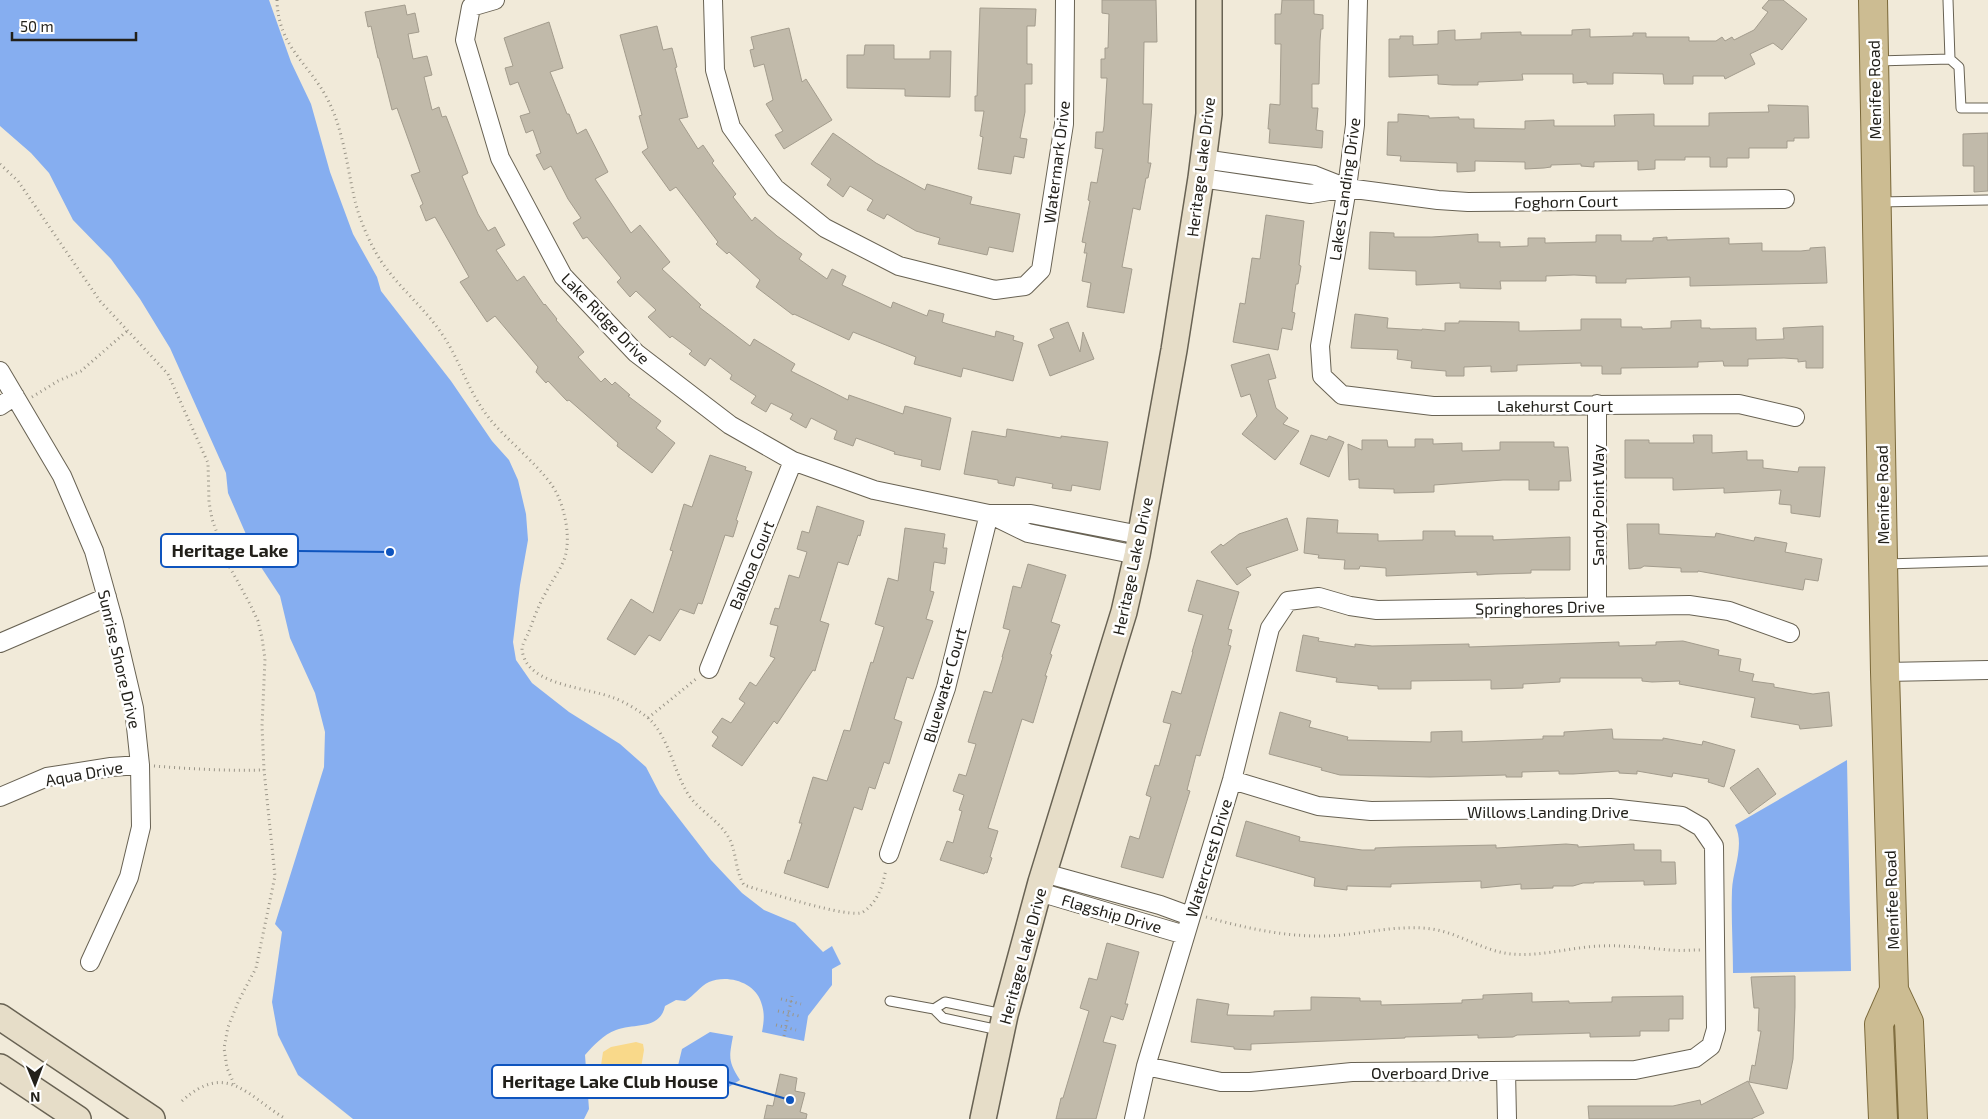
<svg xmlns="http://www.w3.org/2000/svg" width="1988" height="1119" font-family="'Exo 2',sans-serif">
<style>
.green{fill:#f9d98a}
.water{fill:#86aef0}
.building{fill:#c1baaa;stroke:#a39c8d}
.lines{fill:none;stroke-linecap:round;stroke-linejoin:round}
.lane-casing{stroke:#686253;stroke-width:11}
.street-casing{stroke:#686253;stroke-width:20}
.secondary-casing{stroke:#686253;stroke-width:28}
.primary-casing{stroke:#7a6839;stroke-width:30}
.path{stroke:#9a9588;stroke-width:3;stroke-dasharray:1 4;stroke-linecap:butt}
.lane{stroke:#fff;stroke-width:9}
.street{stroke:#fff;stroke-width:18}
.secondary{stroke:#e6ddc8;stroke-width:25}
.primary{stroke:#ccbc92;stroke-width:28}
.labels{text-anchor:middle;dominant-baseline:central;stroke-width:5;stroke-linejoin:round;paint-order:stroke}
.street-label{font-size:16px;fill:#22201a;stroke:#fff}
.leader{fill:none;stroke:#0e54be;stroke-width:2}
.callout-dot{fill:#0e54be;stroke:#fff;stroke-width:2}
.callout{fill:#fff;stroke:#0e54be;stroke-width:2}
.callout-label{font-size:18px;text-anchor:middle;font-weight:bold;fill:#22201a}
</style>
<rect width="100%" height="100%" fill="#f1ead9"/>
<!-- green -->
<path class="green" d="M636 1042 643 1044 644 1050 641 1068 628 1078 624 1090 607 1094 602 1093 598 1086 603 1052 611 1047Z"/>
<!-- water -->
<path class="water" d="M0 0H269L291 62 311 104 330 172 353 234 377 277 381 291 451 381 492 441 509 460 518 480 526 514 528 540 520 585 513 642 516 660 532 683 569 712 620 744 646 767 660 794 711 860 742 893 764 910 795 923 823 952 832 946 841 964 832 969V985L808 1016 804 1041 762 1032C764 1021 765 1013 761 1002 755 982 727 974 709 982 700 986 694 996 685 1001L676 1000 665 1006C660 1030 635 1023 616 1030 603 1035 594 1045 585 1055L589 1109 584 1119H353L298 1075 278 1035 272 1002 282 932 275 924 324 767 325 732 315 693 290 638 280 596 259 564 228 493 226 473 170 348 140 299 111 259 73 220 49 173 31 153 0 126Z
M1847 760 1851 971 1733 973C1733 945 1731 917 1732 890 1733 869 1745 845 1735 825Z
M710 1032 733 1036C729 1058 728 1061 740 1080L711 1098 699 1079 676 1074 682 1049Z"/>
<!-- building -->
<path class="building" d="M1102 0H1156L1157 42H1144L1143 104H1152L1148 163H1151L1148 178H1146L1140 210 1133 208 1122 267 1132 269 1124 313 1087 307 1091 283 1082 281 1087 253H1084L1086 243 1082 242 1090 201 1088 200 1091 182 1097 183 1103 149 1095 148 1096 132H1103L1104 126 1107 78H1101V59H1105V48H1108L1109 14 1102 13Z
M1282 0H1314V14L1323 15V29H1321L1320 41 1319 84H1312V108H1318L1316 130 1323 131 1322 148 1269 143 1270 129H1268L1270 104 1280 105 1281 44H1275V14H1281Z
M1769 0H1783L1807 19 1782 50 1773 43 1750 54 1755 64 1725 79 1724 76H1693V84H1664L1663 74 1613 73V84H1587V82L1573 83V74H1522L1523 80 1478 82V85H1453L1438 84V75L1389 77V39H1400V36H1413V45L1438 44V31L1455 30V40L1481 39V33L1521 32V35H1572V30L1590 29V37L1633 36V33H1646V37H1689V41H1716L1722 37 1725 41 1732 37 1734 40 1754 30 1768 12 1762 8Z
M405 5 407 15 415 13 419 32 408 34 413 59 427 56 432 75 424 77 432 110 439 107 442 117 446 116 468 173 462 176 478 214 488 231 495 227 505 245 496 250 517 281 524 276 544 305 545 304 557 319 556 320 584 352 578 357 601 382 605 378 612 385 615 382 630 395 628 396 661 421 656 428 675 443 652 473 617 446 618 443 569 400 567 401 548 381 546 383 536 372 538 367 495 316 487 322 460 282 469 277 435 217 426 221 420 206 423 204 411 175 420 172 397 108 392 110 379 58H378L371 26 368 27 365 12Z
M980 8 1036 9 1035 26H1027V64H1032V84H1025V112L1020 138 1027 139 1024 158 1014 156 1011 174 978 169 983 137 980 136 984 111H975V96H977Z
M549 22 563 68 550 72 567 114H569L577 134 586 129 608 172 595 179 631 233 640 225 670 262 662 269 701 305 699 307 750 346 754 339 795 364 791 371 848 400 849 395 903 414 905 406 951 418 940 470 921 466 922 460 894 454 895 452 856 438 853 446 834 439 837 431 811 418 806 428 790 419 793 414 771 403 766 412 751 403 756 396 730 379 732 375 710 358 705 366 689 354 692 351 672 336 670 338 648 317 656 310 636 291 630 297 617 282 621 278 587 237 583 239 573 223 581 218 568 199 551 166 544 170 536 155 541 153 533 130 526 133 520 116 530 113 518 82 510 85 505 68 513 66 504 38Z
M657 26 663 50 672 48 677 67 675 68 688 117 679 119 698 149 703 145 714 161 712 163 736 194 733 197 752 221 755 217 777 236 802 254 799 259 827 279 832 269 846 276 842 285 891 308 893 302 927 316 929 310 944 314 942 322 948 324 995 337 996 331 1014 336 1013 340 1023 343 1013 381 963 368 961 377 914 364 916 357 853 332 849 340 794 314 793 315 756 287 760 280 729 252 727 254 716 244 718 242 676 187 670 191 642 152 648 148 639 116 642 115 620 35Z
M789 28 802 82 806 79 832 120 784 149 775 135 783 131 766 104 773 100 764 64 754 67 750 50 754 49 751 37Z
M865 45H894V59H930V51H951L950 97 905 96V89L847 88V55H864Z
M1768 105 1808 106 1809 138H1794V141H1787V148H1749V158H1727V167H1710V157H1685V160H1655V169L1638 170V161L1594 162V167L1581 166V164L1551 165V167L1544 168 1525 169V162L1475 161V171L1457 172V163L1400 161 1401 156 1387 155 1388 122H1398V114L1429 116V118L1459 117V119H1474V128L1525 129V121L1554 120V126H1615L1614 115 1654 114V126H1709V113L1769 112Z
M833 133 876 163 925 190 927 184 972 197 970 204 1020 214 1013 252 989 247 987 255 938 244 940 238 916 231 887 214 884 219 867 210 873 200 850 186 843 197 827 185 831 179 811 164Z
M1988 133V191L1974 192V166H1963V134Z
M1266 215 1304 221 1299 265 1301 266 1298 284H1296L1292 312 1295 313 1292 330 1282 328 1278 350 1233 342 1240 303 1245 304 1252 258 1260 259Z
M1370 232 1394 233V237H1432L1478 234V242H1500V247L1528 246V238H1545V243L1596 242V235H1621V241H1653V238L1667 237V240L1729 238V244L1762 243V251H1801L1810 250V248L1825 247 1827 283 1690 286V277L1626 279V283H1596V276L1574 275 1546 276V281H1500L1501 289 1460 288V283L1416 285V271L1369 269Z
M1355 314 1388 318 1387 328 1422 330V329L1445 331V323H1459V321L1519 322V331H1530L1581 330V319H1621V327H1642V329L1671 328V321L1701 320V328H1710V329L1756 328V340L1784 339 1783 328 1823 326V368H1806V361L1798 362V359L1784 358 1748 359V366H1724L1723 361 1698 362V367L1621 368V374H1602V366H1581V363L1517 365V371L1491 372V366L1464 367V376H1446V371L1411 368 1412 361 1397 359 1398 350 1351 348Z
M1068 322 1080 352 1083 332 1094 359 1050 376 1038 345 1054 338 1050 329Z
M1269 354 1276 378 1268 380 1276 408 1288 418 1283 424 1299 431 1275 460 1242 434 1257 416 1250 394 1241 397 1231 365Z
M1007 429 1061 438V436L1108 442 1100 490 1072 485 1071 491 1052 488 1053 484 1016 477 1014 486 998 483V480L964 474 972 431 1006 437Z
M1311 435 1327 440 1329 436 1344 442 1329 477 1300 464Z
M1693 435H1712V453L1747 451V460H1763V468L1798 472 1799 467H1825L1820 517 1791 513V505L1779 504 1781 490 1724 493V488L1673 490V478H1625V440H1649V443H1694Z
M1415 439H1433V444L1462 443V451L1500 450V442H1554V447H1568L1571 481H1559V490H1529V480H1503L1434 485V492L1394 493V489L1359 488V479L1349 480 1348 444 1362 450V440H1387L1388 447H1415Z
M710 455 746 467 745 470 752 472 736 520 738 521 733 537 725 535 702 604 698 603 694 614 680 609 660 641 649 635 635 655 607 639 631 599 653 613 673 551 670 550 684 504 692 507Z
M817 506 864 521 860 536 858 535 848 565 838 562 820 621 829 624 815 671 813 670 777 724 774 721 742 766 712 746 718 737 712 732 722 718 731 723 745 703 739 699 750 682 756 686 775 658 770 656 778 626 770 624 775 608 779 609 789 575 799 578 807 552 797 549 802 531 809 533Z
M1287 518 1298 550 1246 568 1251 575 1237 585 1211 552 1221 544 1223 546 1239 534Z
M1307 518 1338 520 1337 533 1378 534V541L1423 540V531H1455V536H1493V540L1570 537V570H1531V573L1495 574 1477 575V572L1386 576V568L1360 566 1359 569H1344L1345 560 1318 558 1319 555 1304 553Z
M1627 524H1659V534L1715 537 1716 533 1754 541 1755 537 1787 543 1785 552 1822 559 1818 581 1805 579 1803 590 1698 571V572H1681V568L1644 566 1641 568 1629 569Z
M905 528 945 534 943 548H947L945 564 934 562 930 591 934 592 926 619 933 621 913 679 907 677 894 719 902 722 889 764 884 762 875 789 869 787 862 810 854 807 828 888 784 873 788 860 790 861 802 823H799L813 777 827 781 844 730 850 731 871 662 873 663 884 627 875 624 888 578 898 581Z
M1028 564 1066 575 1051 622 1060 625 1050 654 1052 655 1045 676H1047L1033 723 1022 719 1004 777 988 828 998 831 990 857 992 858 987 873 985 872 984 874 940 860 947 841 953 843 962 811 959 810 964 795 953 791 959 774 966 776 976 744 968 742 984 691 992 693 1003 657H1002L1010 630 1003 628 1013 586 1021 588Z
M1197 580 1239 592 1228 629 1232 630 1228 645 1231 646 1200 756 1196 755 1187 790 1190 791 1163 878 1121 867 1130 836 1139 839 1151 797 1146 795 1155 765 1159 766 1171 724 1163 722 1172 691 1181 694 1193 652H1192L1203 615 1188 611Z
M1303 635 1319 638 1318 641 1355 647V644L1372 646 1469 644V647L1619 642V646L1656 645V642L1683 641 1719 650 1718 655 1741 659 1739 671 1754 674 1752 681 1774 684V687L1813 694 1829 692 1832 726 1800 729 1799 725 1751 717 1755 698 1679 684 1680 681 1652 682 1642 681V678H1560V682L1523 684V688L1491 689V680L1411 681V689H1378V686L1336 682 1337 678 1296 671Z
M1280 712 1311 721 1309 727 1348 737 1347 740 1431 742V732L1462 731V742L1543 739V736H1564V732L1612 729 1613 739 1663 740V738L1702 745 1703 741 1735 750 1724 787 1708 782 1709 779 1673 773 1672 777 1637 771V774L1619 773V771L1573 774H1559V771L1522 772V777H1506V775L1430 777 1340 775 1321 770 1322 768 1269 754Z
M1758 768 1776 794 1749 814 1730 788Z
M1246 821 1300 837 1299 841 1362 850H1375V848L1399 847 1496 845V848L1566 844 1578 845V847L1634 844V850H1661V862H1675L1676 884 1644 885V881L1594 882V883H1583L1573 886H1553V888L1521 889V884L1481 888V881L1391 884V887L1347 886V890L1314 886 1315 878 1236 856Z
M1107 943 1139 952 1125 1004H1128L1123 1020 1111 1016 1103 1042 1116 1045 1096 1119H1056L1061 1098H1063L1089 1011 1080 1008 1089 978 1097 980Z
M1795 976V1007L1793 1059 1787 1089 1749 1082 1752 1065 1755 1066 1761 1031H1758L1759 1008H1754L1751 977Z
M1532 993V1002L1569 1001V1003L1612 1002V997L1683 996V1019H1669V1031H1640V1036L1590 1037V1033L1517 1035 1513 1037 1478 1038V1035L1405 1037V1038L1251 1044V1050L1234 1049V1047L1191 1042 1197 999 1229 1004 1227 1015 1274 1016V1011L1311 1010V997L1360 998V1001H1381V1005L1424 1004 1462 1003V1000L1483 999V995Z
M780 1074 797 1078 795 1091 805 1093 800 1112 807 1114 806 1119H764L767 1105 773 1106Z
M1748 1081 1764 1113 1751 1119H1589L1588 1106H1673L1700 1100 1701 1105Z"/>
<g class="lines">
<defs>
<path id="lane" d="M1948 0 1950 59
M1877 61 1950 59 1959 67 1961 108H1988
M1878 202 1988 200
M1886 564 1988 561
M890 1001 934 1009 943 1018 999 1030
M934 1009 945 1002 1003 1014"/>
<path id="street" d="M495 0 471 7 465 40 500 158 563 276 636 353 730 425 793 461 874 490 989 514 946 688 889 854
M713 0 715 70 731 127 775 188 825 228 899 266 995 290 1025 286 1041 270 1064 124 1065 0
M1358 0 1355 125 1347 188 1320 346 1322 376 1342 395 1433 406 1739 404 1795 417
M1201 178 1311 194 1347 188 1314 175 1203 159
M1347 188 1438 200 1468 202 1785 199
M0 371 62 476 94 551 114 623 134 708 140 765 141 827 129 877 90 962
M1597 404V606
M0 406 15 396
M1137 555 1028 533 989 514H1031L1140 535
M0 643 107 597
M709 669 793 461
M1885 672 1988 670
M0 797 47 777 111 767 140 765
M1044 873 1160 905 1190 916
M1039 892 1185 935
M1146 1066 1221 1082H1250L1352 1072 1635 1070 1695 1058 1711 1046 1716 1029 1714 846 1701 827 1682 816 1610 808 1371 811 1318 806 1232 780
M1506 1071 1507 1119
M1134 1119 1146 1066 1232 780 1270 628 1288 601 1319 597 1350 606 1377 610 1689 605 1729 611 1790 633"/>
<path id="secondary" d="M0 1017 152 1119
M0 1067 78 1119
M983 1119 1005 1015 1041 882 1124 612 1137 555 1174 350 1201 178 1209 114V0"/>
<path id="primary" d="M1873 0 1885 672 1894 990 1909 1022 1913 1119
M1883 1119 1879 1024 1894 990"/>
</defs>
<!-- lane casing -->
<use href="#lane" class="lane-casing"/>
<!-- street casing -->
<use href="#street" class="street-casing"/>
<!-- secondary casing -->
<use href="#secondary" class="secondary-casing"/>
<!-- primary casing -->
<use href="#primary" class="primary-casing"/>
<!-- path -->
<path class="path" d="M277 0C278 47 309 63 328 100 344 132 347 167 355 201 360 221 370 244 381 261 400 289 426 309 444 337 461 363 469 393 489 418 507 441 548 472 558 496 566 514 571 541 564 560 559 572 551 582 545 594 538 606 533 621 528 634 526 638 522 645 522 649 522 653 524 657 525 660 538 686 589 688 614 698 625 702 638 710 647 717 669 736 673 770 688 794 699 811 719 820 729 838 737 853 735 871 744 885 760 890 852 920 863 912 878 902 883 885 886 869
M0 164 18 181 100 301 168 374 208 463 209 502 212 519 228 564 250 604 258 621 262 638 265 659 262 726 264 770 275 876 256 968 239 1000 228 1027 224 1048 227 1068 234 1084
M32 397 58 381 81 371 127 331
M648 718 696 679
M154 766C191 769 227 771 264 770
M1206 917C1245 928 1285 937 1326 936 1361 935 1397 924 1432 929 1459 933 1483 951 1511 954 1541 957 1571 947 1601 946 1625 945 1647 948 1669 950 1679 951 1690 950 1700 950
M781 999 801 1004
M778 1011 799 1016
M776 1025 796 1030
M784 1036 792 996
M182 1101C227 1060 248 1097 286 1119"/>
<!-- lane -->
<use href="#lane" class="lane"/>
<!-- street -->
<use href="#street" class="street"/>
<!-- secondary -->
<use href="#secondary" class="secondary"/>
<!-- primary -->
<use href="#primary" class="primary"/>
</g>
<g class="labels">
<!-- street labels -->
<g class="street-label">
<text transform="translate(1874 90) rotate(-91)">Menifee Road</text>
<text transform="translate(1056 162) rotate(-83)">Watermark Drive</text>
<text transform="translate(1200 167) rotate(-83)">Heritage Lake Drive</text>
<text transform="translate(1344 189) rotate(-82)">Lakes Landing Drive</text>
<text transform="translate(1566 201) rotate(-1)">Foghorn Court</text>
<text transform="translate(606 318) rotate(46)">Lake Ridge Drive</text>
<text x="1555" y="405">Lakehurst Court</text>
<text transform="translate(1882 495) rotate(-91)">Menifee Road</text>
<text transform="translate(1597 505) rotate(-90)">Sandy Point Way</text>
<text transform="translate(751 565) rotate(-68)">Balboa Court</text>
<text transform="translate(1132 566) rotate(-78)">Heritage Lake Drive</text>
<text transform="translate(1540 607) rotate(-1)">Springhores Drive</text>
<text transform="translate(120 659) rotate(77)">Sunrise Shore Drive</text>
<text transform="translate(944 685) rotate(-74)">Bluewater Court</text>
<text transform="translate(84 773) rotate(-10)">Aqua Drive</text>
<text x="1548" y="811">Willows Landing Drive</text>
<text transform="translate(1208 858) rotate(-73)">Watercrest Drive</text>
<text transform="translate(1891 900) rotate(-92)">Menifee Road</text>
<text transform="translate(1112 913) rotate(16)">Flagship Drive</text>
<text transform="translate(1022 956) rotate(-75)">Heritage Lake Drive</text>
<text x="1430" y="1072">Overboard Drive</text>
</g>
</g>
<!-- callouts -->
<path class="leader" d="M390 552L298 551M790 1100L728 1082"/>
<g class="callout-dot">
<circle cx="390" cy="552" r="5"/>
<circle cx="790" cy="1100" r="5"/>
</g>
<g class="callout">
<rect x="161" y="534" width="137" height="33" rx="5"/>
<rect x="492" y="1065" width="236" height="33" rx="5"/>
</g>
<g class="callout-label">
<text x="230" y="557">Heritage Lake</text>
<text x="610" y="1088">Heritage Lake Club House</text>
</g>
<!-- north arrow -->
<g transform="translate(35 1084) rotate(179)" stroke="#ffffff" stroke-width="4" paint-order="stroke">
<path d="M0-4L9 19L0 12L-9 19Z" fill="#22201a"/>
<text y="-8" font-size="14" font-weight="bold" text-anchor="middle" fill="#22201a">N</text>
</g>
<!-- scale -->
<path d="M12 32v8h124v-8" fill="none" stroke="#22201a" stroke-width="2.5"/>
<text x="20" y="32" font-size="15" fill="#22201a" stroke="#ffffff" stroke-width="4" paint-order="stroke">50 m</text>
</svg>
